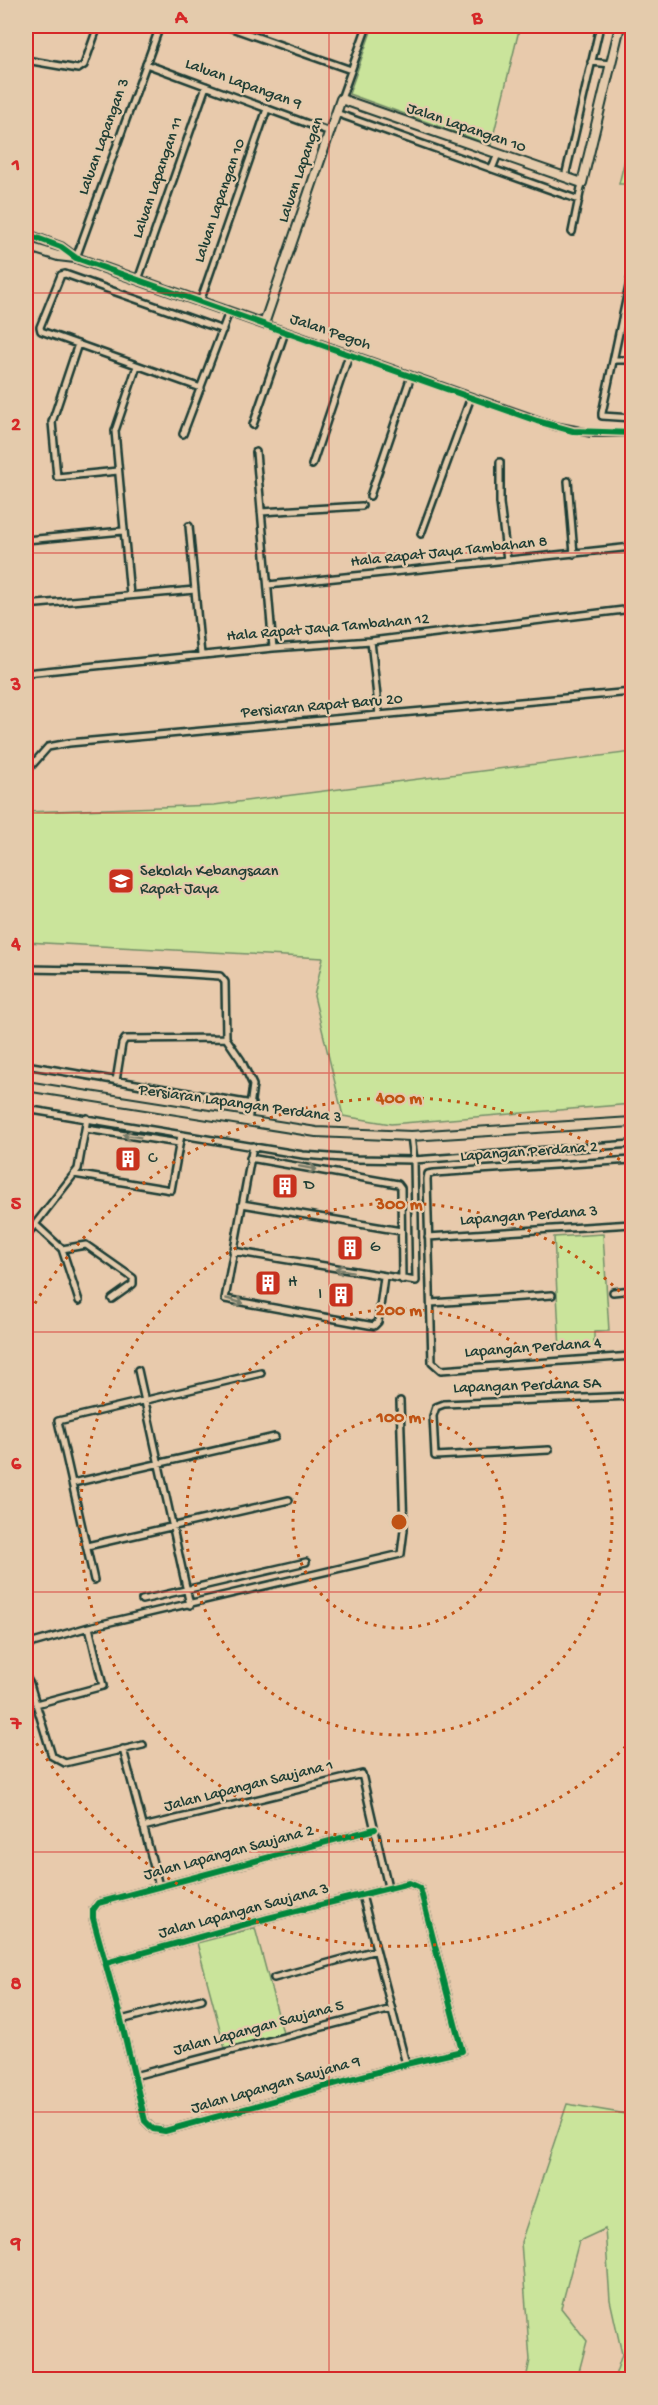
<svg xmlns="http://www.w3.org/2000/svg" width="658" height="2405" font-family="'Gochi Hand',sans-serif">
<style>
.green{fill:#cae49b;stroke:#749068;stroke-width:1.5}
.lines{fill:none;stroke-linecap:round;stroke-linejoin:round}
.street-casing{stroke:#1f3d34;stroke-width:10}
.secondary-casing{stroke:#1f3d34;stroke-width:12}
.street{stroke:#e4cbac;stroke-width:5}
.secondary{stroke:#e4cbac;stroke-width:8}
.cycleway-casing{stroke:#e4cbac;stroke-width:10}
.cycleway{stroke:#00873e;stroke-width:6}
.oneway{stroke:#787d6a}
.grid{fill:none;stroke:#d62828;stroke-width:1.5;stroke-opacity:0.55}
.ring{fill:none;stroke:#c05314;stroke-width:3;stroke-dasharray:3 6}
.labels{text-anchor:middle;dominant-baseline:central;stroke-width:4.5;stroke-linejoin:round;paint-order:stroke}
.street-label{font-size:16px;fill:#1f3d34;stroke:#e4cbac}
.poi-label{font-size:16px;fill:#1f3d34;stroke:#e4cbac;text-anchor:start}
.centre{fill:#c05314;stroke:#e4cbac;stroke-width:3}
.ring-label{font-size:18px;text-anchor:middle;font-weight:bold;fill:#c05314;stroke:#e4cbac;stroke-width:4.5;stroke-linejoin:round;paint-order:stroke}
.neatline{fill:none;stroke:#d62828;stroke-width:2}
.grid-label{font-size:20px;text-anchor:middle;font-weight:bold;fill:#d62828}
</style>
<rect width="100%" height="100%" fill="#e8caac"/>
<filter id="ink" filterUnits="userSpaceOnUse"><feTurbulence type="fractalNoise" baseFrequency=".0167" numOctaves="2"/><feDisplacementMap in="SourceGraphic" scale="12" xChannelSelector="R" yChannelSelector="G"/><feConvolveMatrix kernelMatrix="1 2 1 2 8 2 1 2 1" color-interpolation-filters="sRGB"/></filter>
<g filter="url(#ink)">
<!-- green -->
<path class="green" d="M373 26H520L491 145 349 94Z
M632 130V184H619Z
M632 752V1104L391 1124 343 1116 314 996 323 958 26 942V812L214 805Z
M603 1234 609 1331 594 1332V1348L560 1350 554 1237Z
M255 1928 283 2033 225 2048 197 1943Z
M567 2104 632 2115V2209L627 2219H632V2379H614L622 2354 610 2300 605 2229 579 2241 561 2308 587 2341 577 2379H526L530 2360 521 2242Z"/>
<g class="lines">
<defs>
<path id="street" d="M226 26 351 70
M26 60 78 69 84 65 98 26
M591 62 611 64
M146 64 330 132
M341 99 367 26
M336 113 579 200
M492 169 498 154
M565 177 600 26
M572 232 582 183
M76 258 160 26
M632 272 602 413V416L632 418
M138 280 206 86
M200 302 267 109
M264 324 555 426 591 433H632
M78 344 52 422 57 477 118 471
M614 360H632
M201 388 41 331 40 327 61 275 65 274 223 330
M253 425 285 332
M183 434 229 312
M256 452 273 648
M500 462V503L507 560
M312 465 349 355
M568 481 574 554
M370 496 411 376
M261 512 362 506
M189 526 201 655
M421 534 471 397
M26 540 123 531
M268 585 632 547
M130 595 115 431 137 366
M26 605 195 590
M371 641 379 715
M26 673 273 648 371 641 632 609
M26 772 48 747 69 743 632 692
M26 969 143 971 220 976 225 982 226 1038 241 1060 253 1085 248 1122
M26 1065 252 1104
M116 1081 122 1044 125 1039 226 1038
M26 1109 303 1155 356 1159 414 1160 632 1144
M86 1129 179 1143
M253 1146 225 1299 374 1326 378 1322 384 1277
M250 1158 398 1184 401 1188 402 1280
M632 1160 434 1173 428 1174 427 1179 432 1362 441 1370 632 1356
M74 1174 171 1190 181 1135
M242 1204 401 1231
M26 1223 36 1225 62 1249 79 1301
M26 1236 78 1169 87 1118
M428 1237 632 1224
M62 1249 86 1245 133 1278V1284L112 1299
M233 1251 416 1281 414 1160 411 1136
M613 1292 632 1290
M431 1303 552 1295
M138 1370 190 1605
M549 1450 435 1456 433 1416 436 1407 444 1404 632 1396
M73 1483 275 1437
M87 1546 289 1500
M94 1580 58 1421 261 1373
M142 1600 306 1562
M26 1645 89 1627 401 1554 404 1530 400 1401
M26 1677 30 1684 52 1756 65 1763 143 1745
M36 1704 103 1686 89 1627
M123 1749 159 1886
M143 1827 362 1774 388 1887
M362 1895 406 2064
M106 1963 268 1918 409 1883 420 1888 462 2051 406 2064 165 2131 153 2129 145 2121 121 2020 93 1918V1910L98 1903 375 1829
M274 1978 376 1950
M121 2020 202 1999
M134 2076 392 2009"/>
<path id="secondary" d="M26 234 61 247 76 258 264 324 341 99 582 183 620 26
M26 246 58 256 75 258
M26 1086 316 1132 411 1136 632 1122"/>
</defs>
<!-- street casing -->
<use href="#street" class="street-casing"/>
<!-- secondary casing -->
<use href="#secondary" class="secondary-casing"/>
<!-- street -->
<use href="#street" class="street"/>
<!-- secondary -->
<use href="#secondary" class="secondary"/>
<defs>
<path id="cycleway" d="M26 234 61 247 76 258 537 421 573 431 632 433
M106 1963 268 1918 409 1883 420 1888 462 2051 406 2064 165 2131 153 2129 145 2121 121 2020 93 1918V1910L98 1903 375 1829"/>
</defs>
<!-- cycleway casing -->
<use href="#cycleway" class="cycleway-casing"/>
<!-- cycleway -->
<use href="#cycleway" class="cycleway"/>
</g>
<!-- one-way arrows -->
<defs><path id="oneway-shaft" d="M-6 0H5M1.5-3L5.5 0L1.5 3" fill="none" stroke-width="1.6" stroke-linecap="round" stroke-linejoin="round" transform="scale(1.5)"/></defs>
<g class="oneway">
<use href="#oneway-shaft" transform="translate(132 1136) rotate(-171)"/>
<use href="#oneway-shaft" transform="translate(308 1168) rotate(10)"/>
<use href="#oneway-shaft" transform="translate(344 1270) rotate(-170)"/>
<use href="#oneway-shaft" transform="translate(235 1301) rotate(16)"/>
</g>
</g>
<!-- grid -->
<path class="grid" d="M329 26V2380M26 293H632M26 553H632M26 813H632M26 1073H632M26 1332H632M26 1592H632M26 1852H632M26 2112H632"/>
<!-- distance rings -->
<g class="ring">
<circle cx="399" cy="1522" r="106"/>
<circle cx="399" cy="1522" r="213"/>
<path d="M632 1740A319 319 0 1 1 632 1304"/>
<path d="M630 1878A425 425 0 0 1 26 1725M26 1319A425 425 0 0 1 630 1166"/>
</g>
<!-- icons -->
<defs>
<symbol id="school-square" viewBox="-11 -11 22 22"><rect x="-9" y="-9" width="18" height="18" rx="4" fill="#c8321e" stroke="#e4cbac"/><path d="M0-5L7-2L0 1L-7-2ZM-4 1L0 2.5L4 1V4Q0 6-4 4Z" fill="#fff"/></symbol>
<symbol id="building-square" viewBox="-11 -11 22 22"><rect x="-9" y="-9" width="18" height="18" rx="4" fill="#c8321e" stroke="#e4cbac"/><path d="M-4-6H4V6H1V3H-1V6H-4ZM-2.5-4.3h1.7v1.8h-1.7ZM.8-4.3h1.7v1.8H.8ZM-2.5-1h1.7V.8h-1.7ZM.8-1h1.7V.8H.8Z" fill="#fff"/></symbol>
</defs>
<g fill-rule="evenodd">
<use href="#school-square" x="106" y="866" width="30" height="30"/>
<use href="#building-square" x="113" y="1144" width="30" height="30"/>
<use href="#building-square" x="270" y="1171" width="30" height="30"/>
<use href="#building-square" x="335" y="1233" width="30" height="30"/>
<use href="#building-square" x="253" y="1268" width="30" height="30"/>
<use href="#building-square" x="326" y="1280" width="30" height="30"/>
</g>
<g class="labels">
<!-- street labels -->
<g class="street-label">
<text transform="translate(243 85) rotate(20)">Laluan Lapangan 9</text>
<text transform="translate(466 129) rotate(19)">Jalan Lapangan 10</text>
<text transform="translate(105 137) rotate(-70)">Laluan Lapangan 3</text>
<text transform="translate(302 170) rotate(-71)">Laluan Lapangan</text>
<text transform="translate(159 178) rotate(-71)">Laluan Lapangan 11</text>
<text transform="translate(221 201) rotate(-71)">Laluan Lapangan 10</text>
<text transform="translate(330 333) rotate(19)">Jalan Pegoh</text>
<text transform="translate(449 553) rotate(-6)">Hala Rapat Jaya Tambahan 8</text>
<text transform="translate(328 629) rotate(-5)">Hala Rapat Jaya Tambahan 12</text>
<text transform="translate(322 707) rotate(-5)">Persiaran Rapat Baru 20</text>
<text transform="translate(240 1105) rotate(8)">Persiaran Lapangan Perdana 3</text>
<text transform="translate(529 1153) rotate(-4)">Lapangan Perdana 2</text>
<text transform="translate(529 1217) rotate(-4)">Lapangan Perdana 3</text>
<text transform="translate(533 1349) rotate(-4)">Lapangan Perdana 4</text>
<text transform="translate(527 1387) rotate(-2)">Lapangan Perdana 5A</text>
<text transform="translate(249 1787) rotate(-14)">Jalan Lapangan Saujana 1</text>
<text transform="translate(229 1854) rotate(-15)">Jalan Lapangan Saujana 2</text>
<text transform="translate(244 1912) rotate(-15)">Jalan Lapangan Saujana 3</text>
<text transform="translate(259 2029) rotate(-15)">Jalan Lapangan Saujana 5</text>
<text transform="translate(276 2086) rotate(-16)">Jalan Lapangan Saujana 9</text>
</g>
<!-- poi labels -->
<g class="poi-label">
<text x="140" y="872">Sekolah Kebangsaan<tspan x="140" dy="18">Rapat Jaya</tspan></text>
<text x="148" y="1159">C</text>
<text x="304" y="1186">D</text>
<text x="370" y="1248">G</text>
<text x="288" y="1283">H</text>
<text x="322" y="1295" text-anchor="end">I</text>
</g>
</g>
<circle cx="399" cy="1522" r="9" class="centre"/>
<g class="ring-label">
<text x="399" y="1103">400 m</text>
<text x="399" y="1209">300 m</text>
<text x="399" y="1315">200 m</text>
<text x="399" y="1422">100 m</text>
</g>
<!-- margin -->
<rect width="658" height="2405" fill="none" stroke="#e4cbac" stroke-width="66"/>
<rect x="33" y="33" width="592" height="2339" class="neatline"/>
<g class="grid-label">
<text x="181" y="23">A</text>
<text x="477" y="23">B</text>
<text x="16" y="170">1</text>
<text x="16" y="430">2</text>
<text x="16" y="690">3</text>
<text x="16" y="949">4</text>
<text x="16" y="1209">5</text>
<text x="16" y="1469">6</text>
<text x="16" y="1729">7</text>
<text x="16" y="1989">8</text>
<text x="16" y="2249">9</text>
</g>
</svg>
